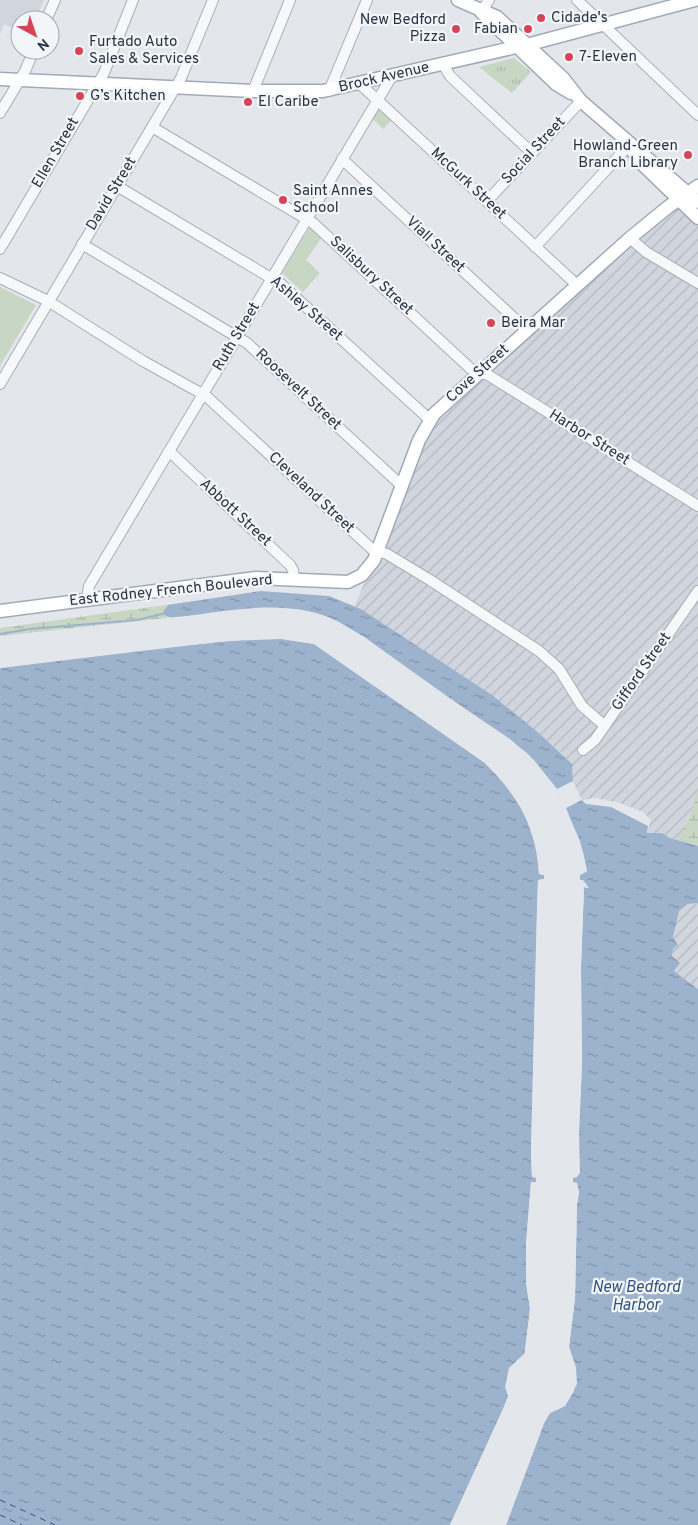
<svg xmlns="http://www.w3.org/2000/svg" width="698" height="1525" font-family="Overpass,sans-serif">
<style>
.built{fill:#d1d6de}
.industrial{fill:url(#industrial-furrows)}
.grass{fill:url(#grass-tufts)}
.wetland{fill:url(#wetland-marsh)}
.green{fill:#c8d6c4}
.water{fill:url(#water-ripples)}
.pier{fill:#e3e7ec}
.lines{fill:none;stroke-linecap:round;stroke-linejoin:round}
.stream{stroke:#9db3cd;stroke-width:2}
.ferry{stroke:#32517c;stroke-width:1;stroke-dasharray:6 5;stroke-linecap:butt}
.minor-casing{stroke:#a8adb7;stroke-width:12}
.major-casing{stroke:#a2aab8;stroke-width:15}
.minor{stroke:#f7f8fa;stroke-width:10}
.major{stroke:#fff;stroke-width:12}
.poi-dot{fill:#d54557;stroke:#f3f6f9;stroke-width:2}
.labels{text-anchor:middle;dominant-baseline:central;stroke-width:4.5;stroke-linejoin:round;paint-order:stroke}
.poi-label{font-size:15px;fill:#2a3345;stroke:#f3f6f9;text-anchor:start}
.street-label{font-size:15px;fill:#2a3345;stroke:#f3f6f9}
.water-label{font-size:16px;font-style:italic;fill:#32517c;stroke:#f3f6f9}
</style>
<defs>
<pattern id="industrial-furrows" width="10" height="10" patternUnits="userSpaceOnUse" patternTransform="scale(1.25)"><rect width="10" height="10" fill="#d1d6de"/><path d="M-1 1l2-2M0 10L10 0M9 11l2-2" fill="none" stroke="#b4b8c0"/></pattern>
<pattern id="grass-tufts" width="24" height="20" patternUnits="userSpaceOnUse" patternTransform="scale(1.25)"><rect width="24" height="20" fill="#c8d6c4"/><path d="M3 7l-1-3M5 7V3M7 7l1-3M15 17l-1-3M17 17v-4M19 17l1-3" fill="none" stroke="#acb8aa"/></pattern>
<pattern id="wetland-marsh" width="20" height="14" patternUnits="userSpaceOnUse" patternTransform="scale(1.25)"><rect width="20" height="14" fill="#c8d6c4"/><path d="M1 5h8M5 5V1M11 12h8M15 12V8" fill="none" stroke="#acb8aa"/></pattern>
<pattern id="water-ripples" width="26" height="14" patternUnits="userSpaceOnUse" patternTransform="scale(1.25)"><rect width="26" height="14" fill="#9db3cd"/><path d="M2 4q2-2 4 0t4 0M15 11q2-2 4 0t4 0" fill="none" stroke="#8092a8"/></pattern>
</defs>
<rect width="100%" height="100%" fill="#e3e7ec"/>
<!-- built -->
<path class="built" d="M0 0H44L35 20H20V31L4 24 0 34Z"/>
<!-- industrial -->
<path class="industrial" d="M679 199 698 218V846L670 838 662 833H647L582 800 573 781V771L562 754 540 734 403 636 355 606 424 429Z
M698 903V989L674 971 677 962 672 956 673 949 678 945 673 937 678 911 688 904Z"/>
<!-- grass -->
<path class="grass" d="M514 58 531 72 512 93 479 67Z"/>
<!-- wetland -->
<path class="wetland" d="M230 596 203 614 0 636V628Z
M698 789V846L677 839 690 818Z"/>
<!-- green -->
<path class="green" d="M379 109 392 120 383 129 372 118Z
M310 227 322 237 306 260 320 273 303 292 282 273Z
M0 287 36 305 0 366Z"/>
<!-- water -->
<path class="water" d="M261 591 329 596 361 609 492 695 540 734 572 764 573 781 582 800 596 801 649 820 647 833H662L670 838 698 846V903L688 904 679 911 673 937 678 945 673 949 672 956 680 963 674 971 698 989V1525H506L544 1423 550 1413 565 1406 574 1391 576 1368 569 1347 575 1298 577 1204 579 1192 577 1183H573V1178L577 1177 582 1064 581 967 584 887 588 888 580 880V875L587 871 580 841 557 789 527 753 364 637C355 632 347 626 337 621 288 597 225 611 173 618L162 614 168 605Z
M260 638 282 639 314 644 485 763C518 796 536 826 539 874L544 875V879L538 880 537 906 531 1153 532 1177H536V1182H531L526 1244V1282L530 1309 525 1353 509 1368 505 1387 508 1396 503 1409 450 1525H0V668L130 651Z"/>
<!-- pier -->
<path class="pier" d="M277 608 302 610 336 621 364 637 431 686 510 739 534 760 557 789 573 781 582 800 596 798 620 803 643 812 651 820 647 833 648 826 611 807 586 804 582 800 566 808 583 852 587 871 580 875V880H583L589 888 584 887 581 967 582 1064 579 1129 580 1173 577 1177 573 1178V1182L577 1183 579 1192 577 1204 575 1298 569 1347 576 1368 577 1384 565 1406 550 1413 544 1423 506 1525H503L509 1506 542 1422 548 1411 563 1404 574 1384V1368L567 1347 572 1298 574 1204 577 1192 575 1185H572V1176L577 1173 576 1129 580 1064 579 967 581 887 584 884 577 880 578 873 584 871 581 852 557 789 555 791 526 755 363 639 335 623 301 613 277 610 173 621 165 618Z
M259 636H282L316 642 486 761 506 781 525 808 540 848 541 872 546 873 547 879 541 882 539 906 534 1153V1175L539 1177 538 1183 534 1184 528 1244V1282L532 1309 527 1353 524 1357 530 1309 526 1282V1244L531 1182H536V1178L532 1177 531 1153 538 880 544 879V875L539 874 537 849 523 809 504 783 485 763 314 644 282 639 225 641 0 668V665L130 649Z
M510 1394 506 1410 472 1486 453 1525H450Z"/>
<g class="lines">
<!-- stream -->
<path class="stream" d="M0 634 30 629 137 620 162 614"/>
<!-- ferry -->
<path class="ferry" d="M0 1500 55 1525
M0 1515 22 1525"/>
<defs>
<path id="minor" d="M577 0 698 115
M481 12 489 0
M46 20 55 0
M443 64 450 76 532 153
M360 84 577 285
M253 91 290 0
M329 91 367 0
M0 113 25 71 34 50
M152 127 313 223 471 369 488 375 698 506
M342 159 527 330
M117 186 281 284 430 420
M487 201 581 101
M630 238 646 252 698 283
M82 244 247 343 402 486
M535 247 629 145
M0 249 104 73 133 0
M0 278 48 301 143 361 206 396 373 550 387 554 430 580 539 651 559 669 582 706 605 726
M0 384 181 78 213 0
M169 451 290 565 293 570 294 579
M87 599 89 586 392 76
M583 750 595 740 698 591"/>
<path id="major" d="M458 0 497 17 563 78 581 101 698 202
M481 12 556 84 571 93
M0 79 253 91H323L534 43 695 0
M630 147 640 162 698 218
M0 611 256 578 348 582 362 575 374 560 419 440 434 414 630 238 668 207 698 186"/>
</defs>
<!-- minor casing -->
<use href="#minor" class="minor-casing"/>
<!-- major casing -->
<use href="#major" class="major-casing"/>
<!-- minor -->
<use href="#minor" class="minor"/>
<!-- major -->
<use href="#major" class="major"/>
</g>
<!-- markers -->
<g class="poi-dot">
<circle cx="541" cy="18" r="5"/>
<circle cx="456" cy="29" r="5"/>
<circle cx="528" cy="29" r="5"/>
<circle cx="79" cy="51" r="5"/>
<circle cx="569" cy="57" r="5"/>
<circle cx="80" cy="96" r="5"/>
<circle cx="248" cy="102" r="5"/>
<circle cx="688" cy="155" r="5"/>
<circle cx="283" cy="200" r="5"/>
<circle cx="491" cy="323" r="5"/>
</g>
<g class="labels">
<!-- poi labels -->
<g class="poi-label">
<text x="551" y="18">Cidade's</text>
<text x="446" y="20" text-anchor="end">New Bedford<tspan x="446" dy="17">Pizza</tspan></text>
<text x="518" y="29" text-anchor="end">Fabian</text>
<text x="89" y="42">Furtado Auto<tspan x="89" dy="17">Sales &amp; Services</tspan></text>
<text x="579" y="57">7-Eleven</text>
<text x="90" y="96">G’s Kitchen</text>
<text x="258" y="102">El Caribe</text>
<text x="678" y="146" text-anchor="end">Howland-Green<tspan x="678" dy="17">Branch Library</tspan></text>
<text x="293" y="191">Saint Annes<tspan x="293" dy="17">School</tspan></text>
<text x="501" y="323">Beira Mar</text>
</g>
<!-- street labels -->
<g class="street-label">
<text transform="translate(384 78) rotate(-13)">Brock Avenue</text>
<text transform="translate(534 151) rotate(-47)">Social Street</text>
<text transform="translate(56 153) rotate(-60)">Ellen Street</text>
<text transform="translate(468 184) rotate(43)">McGurk Street</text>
<text transform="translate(112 194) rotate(-59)">David Street</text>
<text transform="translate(435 245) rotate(43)">Viall Street</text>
<text transform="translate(371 276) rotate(43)">Salisbury Street</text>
<text transform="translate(306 309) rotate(41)">Ashley Street</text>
<text transform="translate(237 337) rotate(-59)">Ruth Street</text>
<text transform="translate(478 374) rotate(-42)">Cove Street</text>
<text transform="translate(298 390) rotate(43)">Roosevelt Street</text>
<text transform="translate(589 438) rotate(32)">Harbor Street</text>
<text transform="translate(311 493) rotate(43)">Cleveland Street</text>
<text transform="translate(235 513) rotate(43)">Abbott Street</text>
<text transform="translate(171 591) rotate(-6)">East Rodney French Boulevard</text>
<text transform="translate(642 672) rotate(-55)">Gifford Street</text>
</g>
<!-- water labels -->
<g class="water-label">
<text x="636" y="1288">New Bedford<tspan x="636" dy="18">Harbor</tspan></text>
</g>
</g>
<!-- north arrow -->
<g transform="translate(35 35) rotate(140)"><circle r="24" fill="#f3f6f9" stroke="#a3a8b1"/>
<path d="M0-4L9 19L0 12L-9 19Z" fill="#d54557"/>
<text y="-8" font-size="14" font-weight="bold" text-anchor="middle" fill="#2a3345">N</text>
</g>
</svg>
